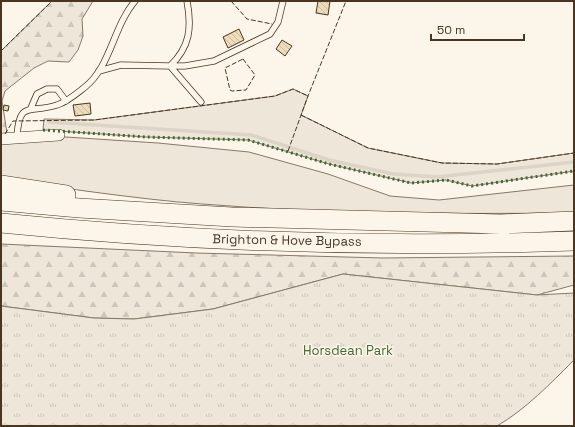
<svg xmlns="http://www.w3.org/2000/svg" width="575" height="427" font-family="'Space Grotesk',sans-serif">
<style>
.grass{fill:#ede6d9;stroke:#887966}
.forest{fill:url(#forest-firs);stroke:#887966}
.park{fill:url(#park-tufts);stroke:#887966}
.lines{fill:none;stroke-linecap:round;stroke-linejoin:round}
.stream{stroke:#dcd4c6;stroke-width:3.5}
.building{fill:url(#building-back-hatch);stroke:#4a3520}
.service-casing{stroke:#4a3520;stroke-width:7}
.minor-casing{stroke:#4a3520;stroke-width:12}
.trunk-casing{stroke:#4a3520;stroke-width:20}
.service{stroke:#fbf6e9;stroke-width:5.5}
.minor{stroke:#fbf6e9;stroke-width:11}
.trunk{stroke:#fbf6e9;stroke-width:19}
.hedge{stroke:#436837;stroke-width:3;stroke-dasharray:2 3;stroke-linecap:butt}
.fence{stroke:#4a3520;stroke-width:1;stroke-dasharray:5 2;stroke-linecap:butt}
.labels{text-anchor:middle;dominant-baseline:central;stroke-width:3;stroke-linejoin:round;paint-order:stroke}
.street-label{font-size:13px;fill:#4a3520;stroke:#fbf6e9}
.park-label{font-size:13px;fill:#436837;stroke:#fbf6e9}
</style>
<defs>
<pattern id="forest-firs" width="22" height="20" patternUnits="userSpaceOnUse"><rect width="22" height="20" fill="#ede6d9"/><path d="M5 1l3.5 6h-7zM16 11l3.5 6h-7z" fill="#cdc6ba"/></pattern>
<pattern id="park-tufts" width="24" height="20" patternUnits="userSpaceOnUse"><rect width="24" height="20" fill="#ede6d9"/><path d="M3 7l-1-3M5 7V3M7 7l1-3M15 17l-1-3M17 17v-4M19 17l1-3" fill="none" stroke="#cdc6ba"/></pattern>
<pattern id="building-back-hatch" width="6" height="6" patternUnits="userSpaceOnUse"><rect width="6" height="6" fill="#ecdcbc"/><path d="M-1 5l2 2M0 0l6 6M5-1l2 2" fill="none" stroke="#ccbda1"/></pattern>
</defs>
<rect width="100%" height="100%" fill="#fbf6e9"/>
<!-- grass -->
<path class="grass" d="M293 89 308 96 301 115 368 148 442 163 497 164 574 153V171L472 186 446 180 411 183 329 164 248 140 146 137 43 130 44 119 94 120 275 96Z
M66 137 158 143 249 152 328 174 390 196 439 200 574 185V213C450 214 326 214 202 204 135 199 68 188 1 180V144Z"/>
<!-- forest -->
<path class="forest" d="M52 1H93L82 19 83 36 78 50 69 62 48 61 34 68 5 91 2 101 7 133 1 134V51Z
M1 244 196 253 383 258 574 256V285L537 295 343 274 213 309 134 319 94 318 1 306Z"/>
<!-- park -->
<path class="park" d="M343 274 537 295 574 293V360C550 384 526 409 497 426H1V306L94 318 134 319 213 309Z"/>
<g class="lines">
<!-- stream -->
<path class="stream" d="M49 122 251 135 329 160 393 174 437 177 574 162"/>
</g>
<!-- building -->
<path class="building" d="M318 1H330L328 15 316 13Z
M239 29 244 40 228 48 223 37Z
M282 40 292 46 285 56 276 49Z
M90 103 91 114 75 116 73 105Z
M4 105 9 106 8 111 3 110Z"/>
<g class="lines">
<defs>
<path id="service" d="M170 66H185L214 61 270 34 278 22 283 1
M170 66 201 102
M99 71 121 65 170 66C190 47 192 28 187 1
M31 108 37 94 47 89H57L66 101
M17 137C19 99 30 114 57 105 67 102 76 94 85 87 111 66 113 27 135 1"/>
<path id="minor" d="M1 139 59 135"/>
<path id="trunk" d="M1 185 66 195
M1 201 79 208 232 217 501 224 574 221
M1 223C191 242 383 248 574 241"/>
</defs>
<!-- service casing -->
<use href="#service" class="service-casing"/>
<!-- minor casing -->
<use href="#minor" class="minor-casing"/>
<!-- trunk casing -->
<use href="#trunk" class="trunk-casing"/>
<!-- service -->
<use href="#service" class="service"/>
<!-- minor -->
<use href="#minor" class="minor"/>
<!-- trunk -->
<use href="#trunk" class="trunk"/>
<!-- hedge -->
<path class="hedge" d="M43 130 146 137 248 140 329 164 411 183 446 180 472 186 574 171"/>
<!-- fence -->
<path class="fence" d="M231 1 247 19 272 24
M1 51 52 1
M243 59 255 75 246 90 232 91 230 90 225 68Z
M301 115 368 148 442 163 497 164 574 153
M5 134 13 121 94 120 275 96 293 89 308 96
M288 151 308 96 346 1"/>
</g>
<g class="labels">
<!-- street labels -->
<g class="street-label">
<text transform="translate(287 240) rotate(1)">Brighton &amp; Hove Bypass</text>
</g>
<!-- park labels -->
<g class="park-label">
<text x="348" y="350">Horsdean Park</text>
</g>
</g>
<!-- border -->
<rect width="575" height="427" fill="none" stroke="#4a3520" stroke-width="4"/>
<!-- scale -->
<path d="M431 34v6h93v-6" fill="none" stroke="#4a3520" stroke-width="2"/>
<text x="437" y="34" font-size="12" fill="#4a3520" stroke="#fbf6e9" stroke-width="3" paint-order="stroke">50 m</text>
</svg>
